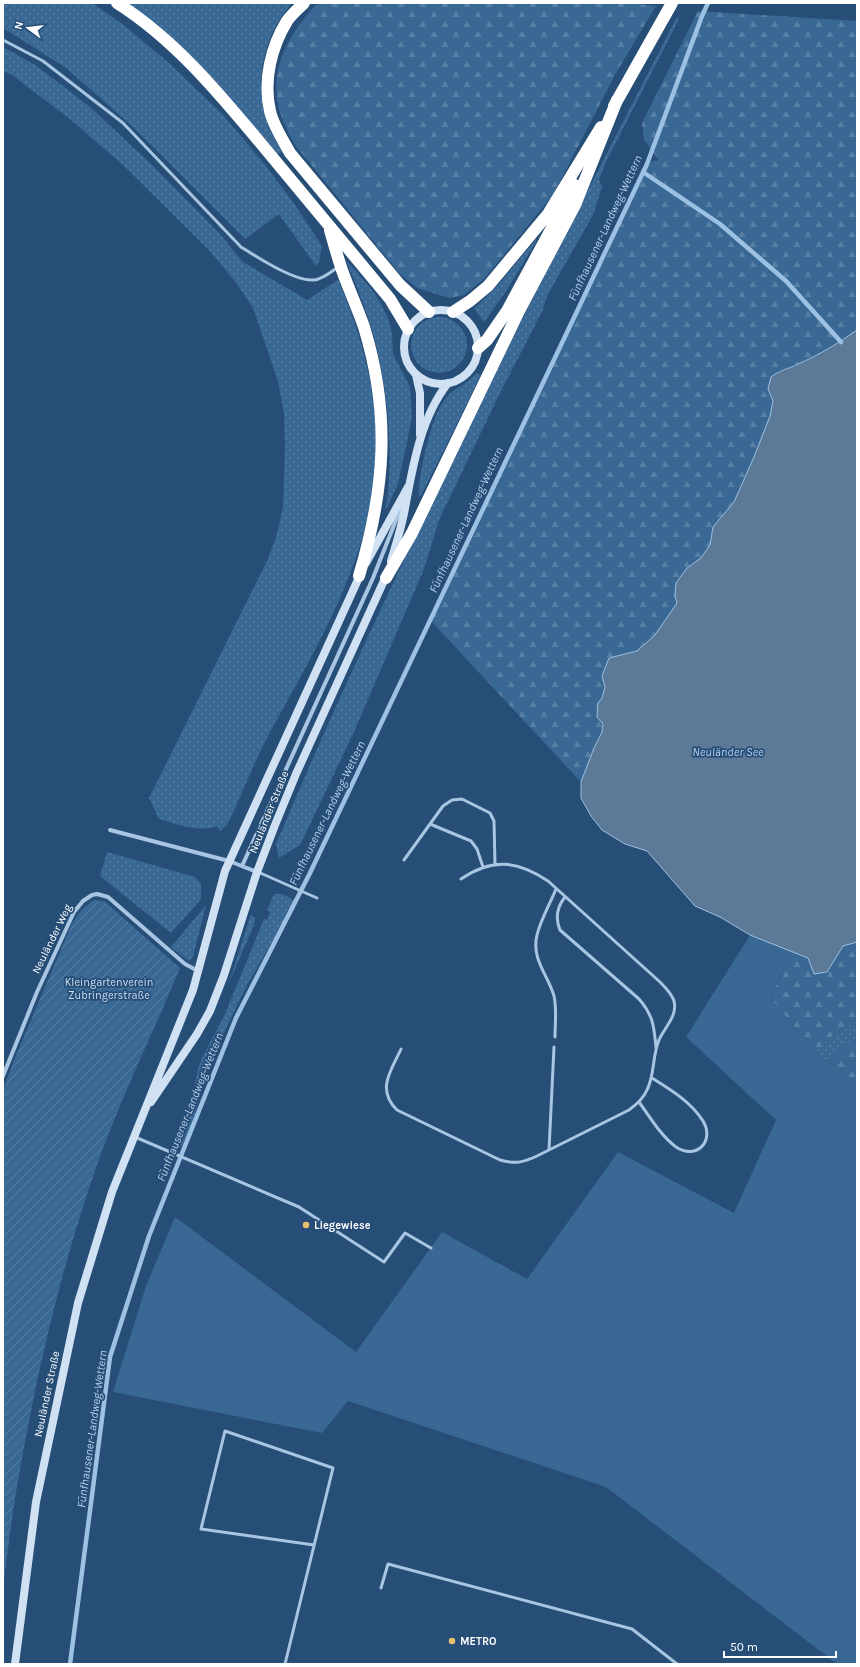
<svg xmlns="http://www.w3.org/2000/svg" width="860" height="1667" font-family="Karla,sans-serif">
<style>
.grass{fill:url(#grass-dots)}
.forest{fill:url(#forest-firs)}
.park{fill:#3a6894}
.garden{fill:url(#garden-furrows)}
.water{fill:#5c7997;stroke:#9cc1e3}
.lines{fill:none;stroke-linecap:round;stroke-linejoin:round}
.stream{stroke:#9cc1e3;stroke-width:4.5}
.service{stroke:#a8c6e2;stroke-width:3}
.minor{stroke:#a8c6e2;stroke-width:4}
.secondary{stroke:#d0e1f3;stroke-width:8}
.motorway{stroke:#fff;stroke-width:12}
.poi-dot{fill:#eabf6e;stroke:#264e77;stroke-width:1.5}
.labels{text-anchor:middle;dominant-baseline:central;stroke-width:3.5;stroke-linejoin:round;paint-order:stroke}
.street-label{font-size:11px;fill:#fff;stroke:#264e77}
.park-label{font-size:11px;fill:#cadff2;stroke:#264e77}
.poi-label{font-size:11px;font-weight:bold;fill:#fff;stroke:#264e77;text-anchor:start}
.water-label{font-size:12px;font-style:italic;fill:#b3cfea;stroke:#264e77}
</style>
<defs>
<pattern id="grass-dots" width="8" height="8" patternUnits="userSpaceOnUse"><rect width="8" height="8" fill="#3a6894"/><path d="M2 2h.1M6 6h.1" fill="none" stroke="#587fa4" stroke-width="1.8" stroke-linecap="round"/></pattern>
<pattern id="forest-firs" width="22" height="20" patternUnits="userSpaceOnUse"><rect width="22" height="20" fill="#3a6894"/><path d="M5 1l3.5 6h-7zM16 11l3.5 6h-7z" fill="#587fa4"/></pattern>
<pattern id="garden-furrows" width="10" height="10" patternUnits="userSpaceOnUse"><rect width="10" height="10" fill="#3a6894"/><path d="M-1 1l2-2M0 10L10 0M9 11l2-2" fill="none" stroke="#587fa4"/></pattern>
</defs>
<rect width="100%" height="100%" fill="#264e77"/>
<!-- grass -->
<path class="grass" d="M3 3H92L121 23 169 63 224 116 266 166 295 205 322 246 319 262 316 266 279 214 245 239 131 125 66 68 3 28Z
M122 3H292C262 38 253 84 269 128 273 136 278 144 282 152L275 155Z
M677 17 679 19 606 162 599 179 602 187 593 215 547 296 543 310 499 395 439 520 424 569 353 734 314 816 300 845 279 858 276 844C395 562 537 289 677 17Z
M3 47 37 66 90 107 153 166 220 234 243 262 307 300 338 280C363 336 381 407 376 469 367 566 314 652 268 736 254 763 243 791 230 819L226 826 220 831 217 826C198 833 178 824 159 819L149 798 268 559 277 534 283 507 285 445 284 414 278 381 253 308 237 284 210 251 124 166 70 119 12 75 3 71Z
M536 239V242L505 293 484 322 474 309 499 284Z
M346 260 370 287 381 304 389 321 392 334 393 354 410 387 412 417 407 442 398 484 385 512C395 458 388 390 374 337 367 311 356 285 346 260Z
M411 345a28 28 0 1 1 56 0a28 28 0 1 1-56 0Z
M476 373 481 375 422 494 419 497C416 484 431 424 438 411 440 406 444 400 448 396 456 386 469 384 476 373Z
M107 852 195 877 201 884V899L171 933 100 876Z
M274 894C284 893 287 896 294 901L276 935 247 985 219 1043 204 1079 193 1121 183 1144 180 1148 176 1147 193 1094 198 1069 202 1058 225 1014 264 919 267 920 270 912 267 910Z
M206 905 193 957 189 961 187 960 171 947Z
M251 914 255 919 254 925 229 983Z
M857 1024V1040L844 1046 829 1062 820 1057 816 1052C828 1039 839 1028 857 1024Z"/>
<!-- forest -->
<path class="forest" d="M318 3H629L656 6 616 73 553 195 484 279 464 295 449 298 417 288 400 274 295 145C291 138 287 131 284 123 264 77 286 36 318 3Z
M698 11 857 21V330C834 347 807 362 779 371L769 389 773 401 770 416 754 457 734 502 713 527 710 545 701 558 687 568 675 596 677 603 655 635 637 651 609 658 602 676 605 687 602 698V732L594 748 581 782 431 621 647 162 659 160 644 140 642 123Z
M857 942V1024C839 1028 828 1039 816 1052L770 998 792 951 808 958 814 974 827 972 843 946Z
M857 1040V1085L840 1069 829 1062 844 1046Z"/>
<!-- park -->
<path class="park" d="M750 935 792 951 770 998 820 1057 840 1069 857 1085V1664H837L606 1487 348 1401 322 1433 113 1392 146 1286 175 1217 356 1352 442 1232 527 1279 618 1152 734 1213 776 1120 686 1037Z"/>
<!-- garden -->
<path class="garden" d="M94 900 104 901 180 968C155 1029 125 1089 102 1151 65 1253 40 1358 21 1464 13 1506 8 1548 3 1590V1090L14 1060 71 926C77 915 83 907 94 900Z"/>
<!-- water -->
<path class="water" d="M857 330V942L843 946 827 972 814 974 808 958 750 935 720 917 695 906 647 851 625 844 602 830 591 816 581 798V782L594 748 602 732 603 724 597 717 598 703 602 698 605 687 602 676 609 658 637 651 655 635 677 603 675 596 676 583 687 568 701 558 710 545 713 527 734 502 754 457 770 416 773 401 768 389 771 377C780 370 788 369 798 364 819 355 839 343 857 330Z"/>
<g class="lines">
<!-- stream -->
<path class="stream" d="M643 172 720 224 786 281 841 342
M70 1664 110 1357 149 1236 236 1018 310 873 647 164 702 16 708 3"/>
<!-- service -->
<path class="service" d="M3 40 43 61 123 123 241 247C257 257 295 282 314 280 323 279 331 272 338 267
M430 824 471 841 477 849 483 867
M404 860 443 806 452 800 462 799 490 813 494 821 495 865
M258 872 317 898
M565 897C557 907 555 918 560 930L639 999C653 1015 654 1026 656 1047
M555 1037C555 1023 557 1009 554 996 548 975 531 959 537 935 541 919 550 904 556 889
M401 1049C391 1071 376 1089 397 1110L500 1160C516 1164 522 1163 537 1156L629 1110C636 1105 643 1099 647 1090 655 1074 652 1057 659 1040 664 1028 678 1016 674 1001 672 994 665 987 660 982L548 881C518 861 493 857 461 879
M639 1102C650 1117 661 1136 676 1147 697 1161 715 1140 703 1121 691 1102 671 1090 652 1078
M135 1137 299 1207 384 1262 405 1233 431 1248
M549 1150 554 1047
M381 1588 388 1564 632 1629 677 1664
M285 1664 333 1468 225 1431 201 1529 314 1545"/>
<!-- minor -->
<path class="minor" d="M110 830 229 861 257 872
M242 866 373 578 402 505
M3 1076 37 992 74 912 83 901 92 895 97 894 108 897 185 964 198 971"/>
<!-- secondary -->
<path class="secondary" d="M404 347a37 37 0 1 1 74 0a37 37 0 1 1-74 0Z
M416 375 420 393V435
M391 561C396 544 402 526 405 508 413 465 421 417 448 383
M366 563 408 487
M151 1102 197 1034 210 1011 224 975 257 872 275 825 296 774 387 574
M15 1664 36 1502 78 1303 112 1192 193 990 225 871 361 573"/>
<!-- motorway -->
<path class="motorway" d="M117 3C177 41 223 98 268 152 309 201 349 250 390 299L408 329
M304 3C298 9 291 15 287 21 271 47 263 81 270 111 273 125 283 140 290 153L400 285 429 312
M614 106 672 3
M330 230C334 244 338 259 343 273 350 292 358 309 364 327 391 415 385 489 359 576
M453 312 470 301 488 286 548 214 601 127
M478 348 487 340 507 311 575 185
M386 578 412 533 519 311 575 205 617 100"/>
</g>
<!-- markers -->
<g class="poi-dot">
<circle cx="306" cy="1225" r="4"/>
<circle cx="452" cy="1641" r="4"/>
</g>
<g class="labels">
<!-- street labels -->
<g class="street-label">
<text transform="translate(269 812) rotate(-68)">Neuländer Straße</text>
<text transform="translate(52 939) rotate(-64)">Neuländer Weg</text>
<text transform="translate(47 1394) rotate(-78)">Neuländer Straße</text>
</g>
<!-- park labels -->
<g class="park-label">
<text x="109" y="982">Kleingartenverein<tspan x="109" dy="13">Zubringerstraße</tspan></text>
</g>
<!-- poi labels -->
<g class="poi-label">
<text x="314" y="1225">Liegewiese</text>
<text x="460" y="1641">METRO</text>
</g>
<!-- water labels -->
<g class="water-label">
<text transform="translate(605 228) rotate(-65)">Fünfhausener-Landweg-Wettern</text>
<text transform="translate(466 520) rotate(-65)">Fünfhausener-Landweg-Wettern</text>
<text x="728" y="752">Neuländer See</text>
<text transform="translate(327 813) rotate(-64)">Fünfhausener-Landweg-Wettern</text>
<text transform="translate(190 1107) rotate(-68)">Fünfhausener-Landweg-Wettern</text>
<text transform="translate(92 1429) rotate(-82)">Fünfhausener-Landweg-Wettern</text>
</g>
</g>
<!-- border -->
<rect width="860" height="1667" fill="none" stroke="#ffffff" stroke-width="8"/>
<!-- north arrow -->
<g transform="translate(28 28) rotate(285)" stroke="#264e77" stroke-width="3" paint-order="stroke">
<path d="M0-3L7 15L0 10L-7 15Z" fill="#ffffff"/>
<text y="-6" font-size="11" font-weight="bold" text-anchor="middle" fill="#ffffff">N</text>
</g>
<!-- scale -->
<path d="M724 1651v6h112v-6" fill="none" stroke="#ffffff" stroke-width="2"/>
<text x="730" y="1651" font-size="12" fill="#ffffff" stroke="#264e77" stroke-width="3" paint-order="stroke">50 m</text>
</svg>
